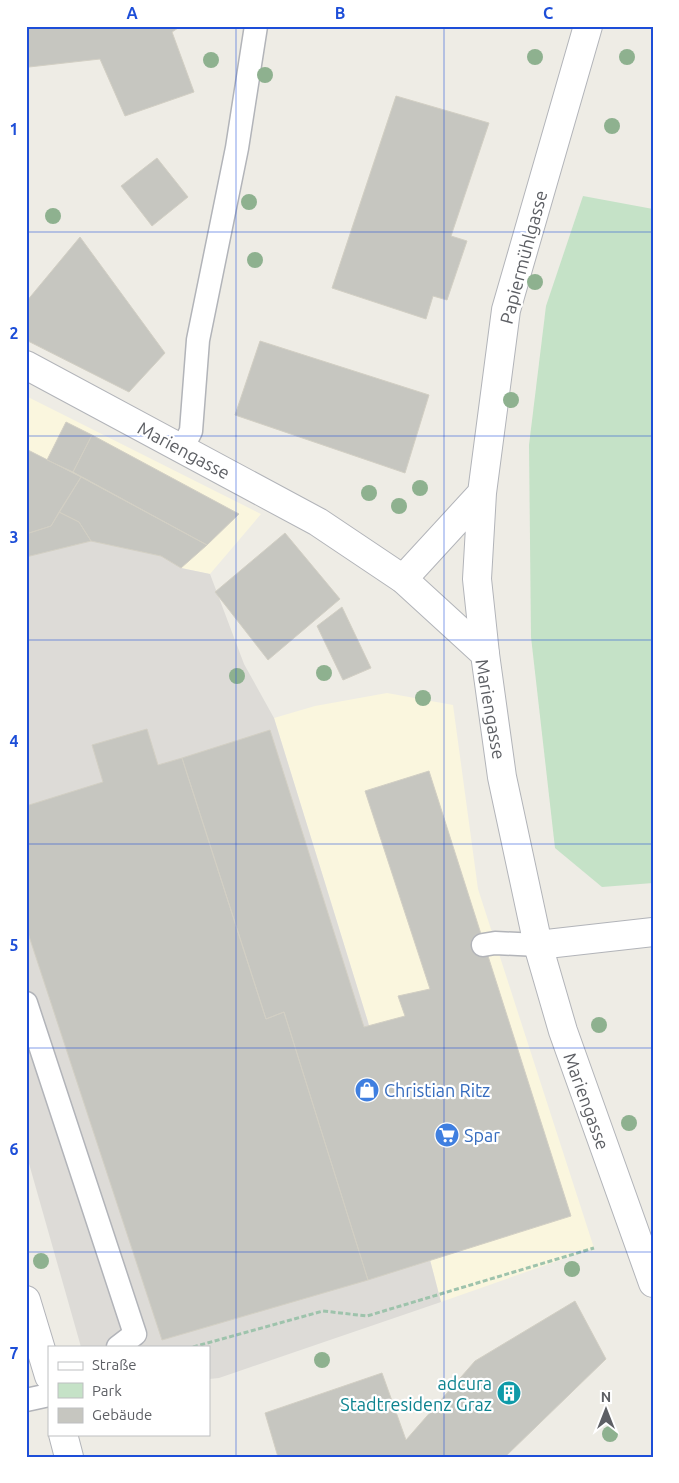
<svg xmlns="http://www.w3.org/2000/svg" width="679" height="1483" font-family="Ubuntu,sans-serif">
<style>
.commercial{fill:#faf6de}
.industrial{fill:#dddbd7}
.green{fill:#c5e2c7}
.building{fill:#c6c6c0;stroke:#d2cfc4}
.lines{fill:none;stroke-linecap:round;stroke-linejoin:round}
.service-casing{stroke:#b2b4b9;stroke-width:25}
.minor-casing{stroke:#b2b4b9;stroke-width:30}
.tertiary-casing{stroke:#b2b4b9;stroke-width:30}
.path{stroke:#9ec3ac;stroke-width:3;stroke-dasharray:5 2.5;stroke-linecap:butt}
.service{stroke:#fff;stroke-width:22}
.minor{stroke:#fff;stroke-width:28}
.tertiary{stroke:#fff;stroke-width:28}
.tree{fill:#8eb18f}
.grid{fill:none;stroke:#1d4ed8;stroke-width:1;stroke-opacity:0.55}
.labels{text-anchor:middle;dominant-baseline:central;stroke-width:4.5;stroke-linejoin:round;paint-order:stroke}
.street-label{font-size:18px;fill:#5d5f64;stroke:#fff}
.shop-label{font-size:18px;fill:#366cbe;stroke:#fff;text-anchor:start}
.culture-label{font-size:18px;fill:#0d838f;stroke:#fff;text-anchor:end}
.neatline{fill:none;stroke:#1d4ed8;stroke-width:2}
.grid-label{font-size:16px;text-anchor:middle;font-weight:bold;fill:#1d4ed8}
</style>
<rect width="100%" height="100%" fill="#eeece5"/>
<!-- commercial -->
<path class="commercial" d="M26 396 261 514 210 574 181 568 50 550 26 557Z
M387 693 453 705 478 889 594 1248 441 1302 368 1022 274 718 315 706Z"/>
<!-- industrial -->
<path class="industrial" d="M91 541 161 556 181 568 210 574 244 664 274 718 368 1022 441 1302 219 1378 209 1379V1347H81L26 1153V557Z"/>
<!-- green -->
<path class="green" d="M583 196 653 209V883L602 887 555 848 531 637 529 445 546 306Z"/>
<!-- building -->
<path class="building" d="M26 26H181L172 32 194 92 125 116 100 59 29 67Z
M396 96 489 123 451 236 467 241 447 300 433 296 426 319 332 288Z
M157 158 188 197 152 226 121 186Z
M80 237 165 353 129 392 26 340V302Z
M260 341 429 395 405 473 235 415Z
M66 422 92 435 73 472 47 460Z
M92 435 239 514 207 545 73 472Z
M26 449 81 477 51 526 26 534Z
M81 477 207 545 181 568 161 556 91 541 79 522 59 512Z
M59 512 79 522 91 541 26 557V534L51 526Z
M285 533 340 599 268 660 215 592Z
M342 607 371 668 343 680 317 626Z
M147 729 158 765 182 758 266 1019 284 1012 368 1280 162 1340 26 927V806L103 782 92 745Z
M270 730 364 1027 405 1016 398 996 430 989 365 791 429 771 571 1216 368 1280 284 1012 266 1019 182 758Z
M575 1301 606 1359 505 1457H278L265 1413 382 1373 406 1440 475 1361Z"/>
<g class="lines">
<defs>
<path id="service" d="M182 449 191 431 198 340 237 148 256 26
M483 945 495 943 538 945
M26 1003 135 1334 118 1347
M26 1400 49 1395"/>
<path id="minor" d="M403 579 482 493
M485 654 477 579 482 493 506 310 588 26
M538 945 653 932
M26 1300 49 1376
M63 1434 69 1457"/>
<path id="tertiary" d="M26 365 318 522 403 579 485 654 502 777 538 945 563 1031 653 1283"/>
</defs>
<!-- service casing -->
<use href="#service" class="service-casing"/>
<!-- minor casing -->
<use href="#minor" class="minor-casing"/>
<!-- tertiary casing -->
<use href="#tertiary" class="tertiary-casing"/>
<!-- path -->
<path class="path" d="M193 1347 323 1311 367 1316 594 1248"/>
<!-- service -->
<use href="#service" class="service"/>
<!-- minor -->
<use href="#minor" class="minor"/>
<!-- tertiary -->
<use href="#tertiary" class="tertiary"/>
</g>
<!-- trees -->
<g class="tree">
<circle cx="535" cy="57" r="8"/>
<circle cx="627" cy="57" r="8"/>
<circle cx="211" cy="60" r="8"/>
<circle cx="265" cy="75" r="8"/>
<circle cx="612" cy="126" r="8"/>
<circle cx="249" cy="202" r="8"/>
<circle cx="53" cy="216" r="8"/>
<circle cx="255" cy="260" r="8"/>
<circle cx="535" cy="282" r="8"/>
<circle cx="511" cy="400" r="8"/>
<circle cx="420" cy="488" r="8"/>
<circle cx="369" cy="493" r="8"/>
<circle cx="399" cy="506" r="8"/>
<circle cx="324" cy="673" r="8"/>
<circle cx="237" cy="676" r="8"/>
<circle cx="423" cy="698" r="8"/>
<circle cx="599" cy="1025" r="8"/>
<circle cx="629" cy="1123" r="8"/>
<circle cx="41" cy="1261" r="8"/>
<circle cx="572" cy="1269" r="8"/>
<circle cx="322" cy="1360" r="8"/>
<circle cx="610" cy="1434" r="8"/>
</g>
<!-- grid -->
<path class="grid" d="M236 26V1457M444 26V1457M26 232H653M26 436H653M26 640H653M26 844H653M26 1048H653M26 1252H653"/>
<!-- icons -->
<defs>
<symbol id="shop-disc" viewBox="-11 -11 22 22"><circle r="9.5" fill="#3f7fe0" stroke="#fff"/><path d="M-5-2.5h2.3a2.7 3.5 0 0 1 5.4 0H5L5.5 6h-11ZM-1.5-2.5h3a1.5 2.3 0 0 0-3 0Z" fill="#fff"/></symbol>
<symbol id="supermarket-disc" viewBox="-11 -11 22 22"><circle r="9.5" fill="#3f7fe0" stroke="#fff"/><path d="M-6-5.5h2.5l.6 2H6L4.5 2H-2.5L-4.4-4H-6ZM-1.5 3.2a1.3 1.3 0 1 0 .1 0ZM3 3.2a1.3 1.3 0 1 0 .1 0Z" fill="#fff"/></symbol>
<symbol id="building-disc" viewBox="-11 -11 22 22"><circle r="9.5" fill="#0f9aa8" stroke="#fff"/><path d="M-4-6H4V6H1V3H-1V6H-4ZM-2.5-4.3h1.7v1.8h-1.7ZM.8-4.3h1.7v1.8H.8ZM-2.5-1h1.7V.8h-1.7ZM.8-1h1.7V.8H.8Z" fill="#fff"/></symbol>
</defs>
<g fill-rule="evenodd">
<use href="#shop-disc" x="353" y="1076" width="28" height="28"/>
<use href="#supermarket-disc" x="433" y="1121" width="28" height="28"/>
<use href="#building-disc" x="495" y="1379" width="28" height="28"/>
</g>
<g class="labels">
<!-- street labels -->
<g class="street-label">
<text transform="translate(523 257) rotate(-75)">Papiermühlgasse</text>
<text transform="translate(184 450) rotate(28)">Mariengasse</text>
<text transform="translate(491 709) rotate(80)">Mariengasse</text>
<text transform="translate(587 1101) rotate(70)">Mariengasse</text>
</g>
<!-- shop labels -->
<g class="shop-label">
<text x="384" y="1090">Christian Ritz</text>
<text x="464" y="1135">Spar</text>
</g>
<!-- culture labels -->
<g class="culture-label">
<text x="492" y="1383">adcura<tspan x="492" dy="21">Stadtresidenz Graz</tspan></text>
</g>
</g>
<!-- border -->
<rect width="679" height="1483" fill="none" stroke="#ffffff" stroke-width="55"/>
<!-- legend -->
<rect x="48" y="1346" width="162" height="90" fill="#ffffff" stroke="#bebfc1"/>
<rect x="58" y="1362" width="25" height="8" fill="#ffffff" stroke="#bebfc1"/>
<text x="92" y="1370" font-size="15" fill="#5d5f64">Straße</text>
<rect x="58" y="1383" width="25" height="15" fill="#c5e2c7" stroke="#bebfc1"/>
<text x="92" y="1396" font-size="15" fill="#5d5f64">Park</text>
<rect x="58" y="1408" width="25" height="15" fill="#c6c6c0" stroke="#bebfc1"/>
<text x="92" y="1420" font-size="15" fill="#5d5f64">Gebäude</text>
<!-- north arrow -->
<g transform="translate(606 1410)" stroke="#ffffff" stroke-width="4" paint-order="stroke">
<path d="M0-4L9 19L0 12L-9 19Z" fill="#5d5f64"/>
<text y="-8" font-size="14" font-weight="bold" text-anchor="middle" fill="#5d5f64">N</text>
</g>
<rect x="28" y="28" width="624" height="1428" class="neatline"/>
<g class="grid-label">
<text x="132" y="19">A</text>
<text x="340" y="19">B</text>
<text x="548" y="19">C</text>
<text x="14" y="135">1</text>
<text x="14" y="339">2</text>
<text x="14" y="543">3</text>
<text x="14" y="747">4</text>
<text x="14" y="951">5</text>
<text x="14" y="1155">6</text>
<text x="14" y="1359">7</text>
</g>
</svg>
